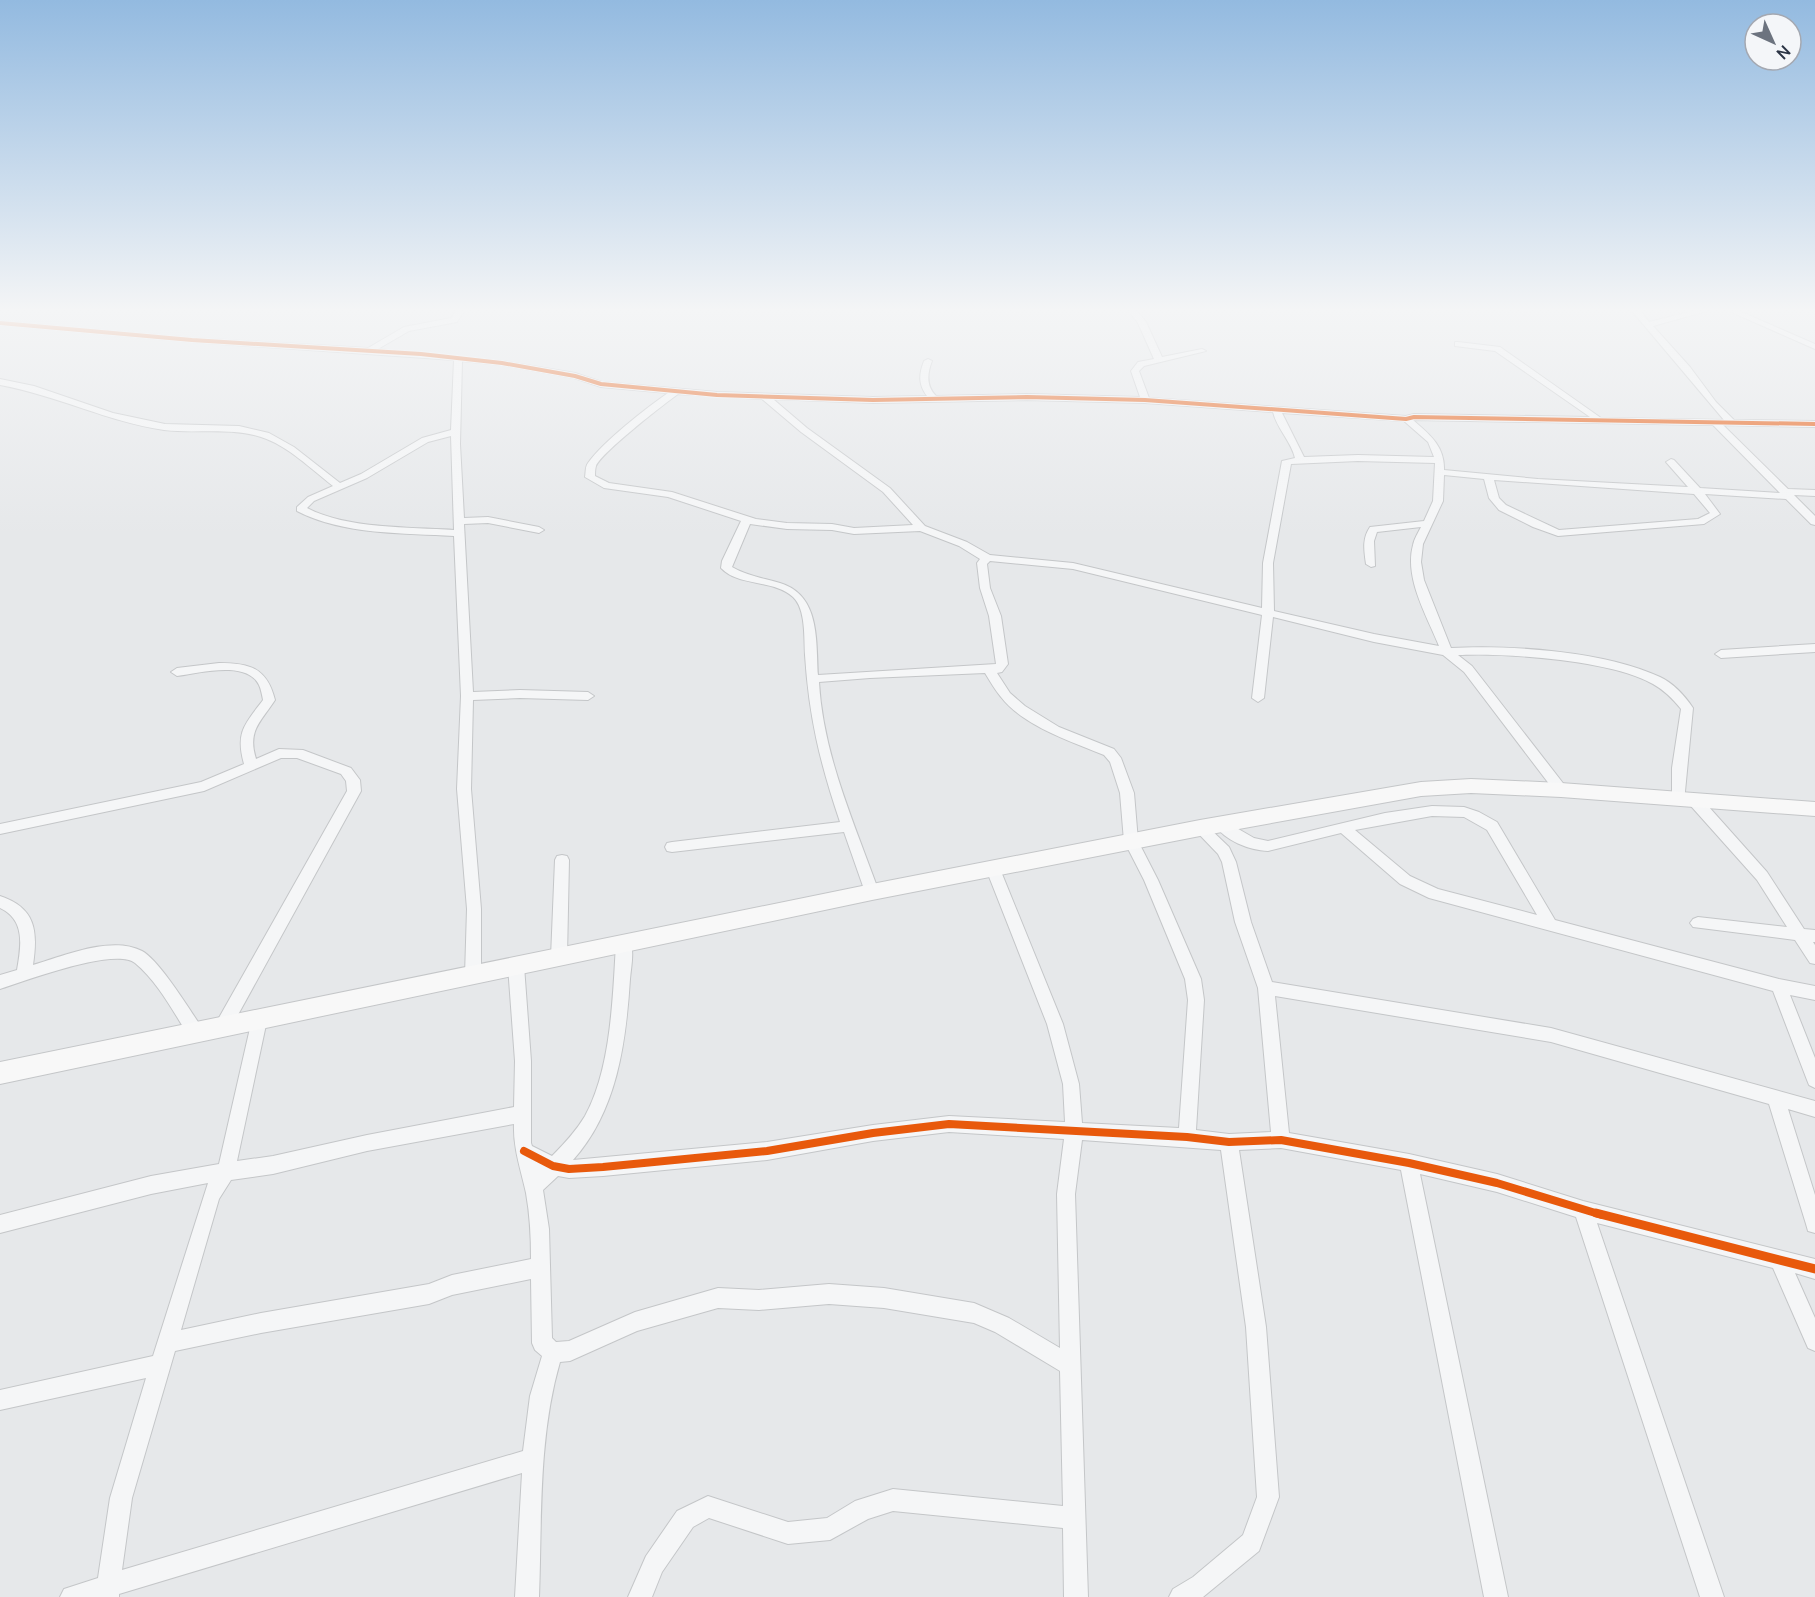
<svg xmlns="http://www.w3.org/2000/svg" width="1815" height="1597" font-family="Manrope,sans-serif">
<style>
.lines{fill:none;stroke-linecap:round;stroke-linejoin:round}
.minor-casing{stroke:#c4c6c8;stroke-width:2}
.secondary-casing{stroke:#c4c6c8;stroke-width:2}
.minor{fill:#f5f6f7;fill-rule:evenodd}
.secondary{fill:#f8f8f8;fill-rule:evenodd}
.cycleway-far2-casing{stroke:#f4f6f9;stroke-width:6}
.cycleway-far1-casing{stroke:#f4f6f9;stroke-width:11}
.cycleway-casing{stroke:#f4f6f9;stroke-width:13}
.cycleway-far2{stroke:#e8590c;stroke-width:4}
.cycleway-far1{stroke:#e8590c;stroke-width:8}
.cycleway{stroke:#e8590c;stroke-width:9}
</style>
<rect width="100%" height="100%" fill="#e6e8ea"/>
<g class="lines">
<defs>
<path id="minor" d="M456 311H464L457 322 409 331 378 349 502 361 575 373 602 382 717 392 873 397 927 396C918 384 919 374 924 361L928 359 932 361C927 374 926 386 936 396L1027 394 1140 397 1131 371 1138 362 1154 359 1138 323 1129 311H1137L1146 322 1162 357 1202 349 1206 351 1144 366 1139 371 1149 398 1406 416 1414 414 1590 417 1495 351 1455 346V342H1458L1500 347 1601 418 1724 420 1632 311H1640L1649 322 1693 311H1707L1653 326 1690 367 1716 402 1734 420 1815 421V427L1723 425 1788 489 1815 490V496L1794 495 1815 516V525L1811 524 1786 499 1705 494 1720 514 1704 524 1558 536 1533 527 1499 510 1489 498 1484 479 1444 475 1443 501 1423 544 1421 562 1424 580 1451 648C1511 645 1605 651 1660 677 1673 683 1685 696 1693 708L1684 802H1674L1672 799V768L1681 709C1673 699 1664 690 1653 684 1611 660 1507 653 1458 655L1472 666 1566 787 1568 790 1566 793H1556L1464 672 1443 655 1374 642 1273 617 1264 698 1258 702 1252 698 1262 615 1073 569 990 561 987 564 990 588 1001 616 1008 664 1002 672 997 673 1010 693 1025 706 1059 727 1114 749 1121 758 1134 793 1138 841 1158 880 1201 979 1204 1000 1196 1130 1229 1134 1271 1132 1258 988 1235 922 1222 862 1218 854 1193 828 1195 824H1205L1229 847 1236 862 1251 922 1272 982 1551 1028 1815 1101V1117L1788 1109 1815 1195V1233L1808 1231 1806 1224 1769 1104 1551 1042 1275 996 1289 1133 1409 1154 1497 1174 1583 1201 1815 1259V1279L1795 1273 1815 1318V1351L1808 1348 1773 1268 1597 1223 1724 1597H1700L1576 1217 1497 1192 1420 1174 1508 1597H1484L1401 1170 1281 1148 1239 1150 1266 1327 1279 1497 1259 1551 1203 1597H1169L1173 1589 1193 1577 1243 1535 1257 1497 1246 1327 1221 1150 1082 1140 1075 1194 1088 1597H1064L1063 1528 893 1511 868 1519 830 1540 788 1544 709 1518 693 1527 662 1572 652 1597H628L646 1556 677 1511 708 1496 788 1522 827 1518 855 1501 893 1489 1063 1506 1060 1371 995 1332 974 1323 884 1308 829 1304 759 1310 718 1308 637 1331 570 1361 560 1362C538 1438 542 1519 539 1597H515L522 1473 119 1594V1597H60L64 1589 98 1578 110 1498 146 1378 0 1410V1390L153 1356 208 1183 151 1194 0 1233V1215L151 1176 219 1164 253 1015 259 1013 265 1015 267 1020 237 1161 273 1156 367 1135 514 1107 515 1061 508 966 511 961 516 959 521 961 524 966 531 1061V1143L532 1146 552 1156C564 1144 576 1131 585 1116 611 1069 613 997 616 943L619 939 624 937 629 939C635 949 631 967 630 979 626 1043 617 1111 573 1160L767 1142 873 1125 949 1116 1065 1122 1063 1084 1047 1024 986 869 988 865H998L1000 869 1063 1024 1079 1084 1082 1123 1179 1128 1188 1000 1185 979 1144 880 1124 841 1120 793 1110 762 1104 755C1072 742 1023 726 1001 697 995 690 990 681 985 673L870 678 819 682C823 755 855 825 879 892L877 896 872 898 867 896 865 892 844 832 672 852 667 851 665 847 667 843 672 842 840 822C820 763 809 717 805 655 804 638 806 609 793 597 773 579 739 587 721 568L722 561 741 521 668 497 604 488 585 477C586 472 585 467 588 463 603 442 646 408 668 393L601 387 574 378 502 365 462 361 460 444 464 518 488 517 539 527 544 530 539 533 488 523 464 524 473 692 520 690 588 692 594 696 588 700 520 698 473 700 471 789 481 909V975L479 980 473 982 467 980 465 975 467 909 457 789 461 696 454 536C404 533 343 535 297 511V507L308 497 333 486C311 469 287 445 261 437 229 427 196 434 164 430 108 422 56 395 0 385V379L34 386 113 413 165 424 239 426 269 433 294 447 340 483 361 474 422 438 451 430 454 360 192 342 0 325V321L192 338 368 348 404 327 451 318ZM678 394 762 399 801 432 883 492 913 525 854 528 832 524 787 523 756 519 672 492 609 483 595 476C595 473 595 469 596 466 602 452 663 405 678 394ZM773 399 873 403 1027 400 1145 403 1273 412C1277 429 1291 441 1295 458L1282 461 1263 563 1262 608 1073 563 990 555 967 542 925 526 890 488 807 428ZM1282 413 1404 421 1428 442 1434 457 1358 455 1304 457ZM1413 420 1713 425 1780 493 1700 488 1674 460 1671 459 1666 462 1688 487 1538 479 1444 470C1445 446 1429 434 1413 420ZM451 436 454 530C410 527 347 529 307 508L314 501 367 478 428 442ZM1358 461 1435 463 1433 501 1424 521 1370 527C1362 539 1364 550 1366 564L1371 567 1375 566 1374 541 1377 532 1421 527C1418 533 1414 539 1413 545 1404 578 1427 616 1439 646L1374 634 1274 611 1273 563 1291 464ZM1494 480 1694 494 1710 513 1698 519 1559 530 1506 505 1499 498ZM750 524 787 529 832 530 854 534 920 531 959 546 980 559 977 563 980 588 989 616 996 664 818 675C816 640 820 595 780 583 764 578 747 576 732 567ZM514 1124C513 1148 521 1170 526 1193 530 1215 531 1237 531 1259L452 1275 429 1284 261 1313 181 1330 219 1199 231 1180 273 1174 367 1151ZM949 1132 1064 1139 1057 1194 1060 1348 1009 1318 974 1303 884 1288 829 1284 759 1290 718 1288 635 1312 569 1341 556 1342 552 1338 549 1229 543 1190 558 1176 569 1178 603 1176 767 1160 873 1141ZM531 1279 532 1343 535 1350 542 1356 530 1396 523 1451 122 1570 132 1498 175 1351 261 1333 429 1304 452 1295Z
M1729 311H1739L1815 344V349Z
M1815 644V652L1721 658 1715 654 1721 650Z
M219 663C250 663 267 668 275 700 261 722 247 730 256 759L279 749 303 750 351 768 360 780 361 791 228 1033 222 1035 216 1033 214 1028 216 1023 347 791 346 781 341 774 297 758H281L204 791 0 834V824L201 782 244 764C235 732 245 724 263 700 262 695 261 689 259 685 247 660 199 673 177 676L171 672 177 668Z
M1695 796 1700 797 1767 872 1804 929 1815 930V942H1813L1815 945V964L1810 963 1795 940 1693 927 1690 923 1693 919 1698 917 1787 927 1757 880 1690 805 1688 801Z
M1432 806 1464 807 1479 812 1497 822 1555 920 1779 979 1815 986V1000L1790 995 1815 1058V1088L1809 1085 1807 1080 1773 991 1429 898 1400 884 1341 833 1268 851C1249 850 1225 841 1214 824L1216 820 1221 819 1254 838 1268 841 1385 813ZM1432 816 1464 817 1487 830 1537 915 1438 889 1410 876 1355 830Z
M562 855 567 856 569 860 567 957 564 962 559 963 554 962 551 957 555 860 557 856Z
M0 896C36 908 38 931 33 965 63 956 112 935 142 951 159 960 190 1010 202 1028L204 1033 202 1038 196 1040 190 1038C174 1013 158 982 135 963 115 947 25 981 0 989V975L17 970C21 947 26 920 0 908Z"/>
<path id="secondary" d="M1471 779 1561 783 1815 802V816L1561 797 1471 793 1421 796 1200 836 872 900 0 1084V1062L872 884 1200 820 1421 782Z"/>
</defs>
<!-- minor casing -->
<use href="#minor" class="minor-casing"/>
<!-- secondary casing -->
<use href="#secondary" class="secondary-casing"/>
<!-- minor -->
<use href="#minor" class="minor"/>
<!-- secondary -->
<use href="#secondary" class="secondary"/>
<defs>
<path id="cycleway-far2" d="M0 323 192 340 421 354 502 363 575 376 601 384 717 395 873 400 1027 397 1145 400 1406 419 1414 417 1815 424"/>
<path id="cycleway-far1" d="M524 1151 553 1166 569 1169 603 1167 767 1151 873 1133 949 1124 1187 1137 1229 1142 1281 1140 1409 1163 1497 1183 1602 1215"/>
<path id="cycleway" d="M1596 1213 1815 1269"/>
</defs>
<!-- cycleway-far2 casing -->
<use href="#cycleway-far2" class="cycleway-far2-casing"/>
<!-- cycleway-far1 casing -->
<use href="#cycleway-far1" class="cycleway-far1-casing"/>
<!-- cycleway casing -->
<use href="#cycleway" class="cycleway-casing"/>
<!-- cycleway-far2 -->
<use href="#cycleway-far2" class="cycleway-far2"/>
<!-- cycleway-far1 -->
<use href="#cycleway-far1" class="cycleway-far1"/>
<!-- cycleway -->
<use href="#cycleway" class="cycleway"/>
</g>
<!-- sky -->
<linearGradient id="sky" x2="0" y2="1"><stop stop-color="#93bae0"/><stop offset="0.58" stop-color="#f4f5f6"/><stop offset="1" stop-color="#f4f5f6" stop-opacity="0"/></linearGradient>
<rect width="1815" height="535" fill="url(#sky)"/>
<!-- north arrow -->
<g transform="translate(1773 42) rotate(135)"><circle r="28" fill="#f4f6f9" stroke="#a4a8b1" stroke-width="1.5"/>
<path d="M0-4.5L10 22L0 15L-10 22Z" fill="#6c737f"/>
<text y="-9" font-size="16" font-weight="bold" text-anchor="middle" fill="#2b3445">N</text>
</g>
</svg>
